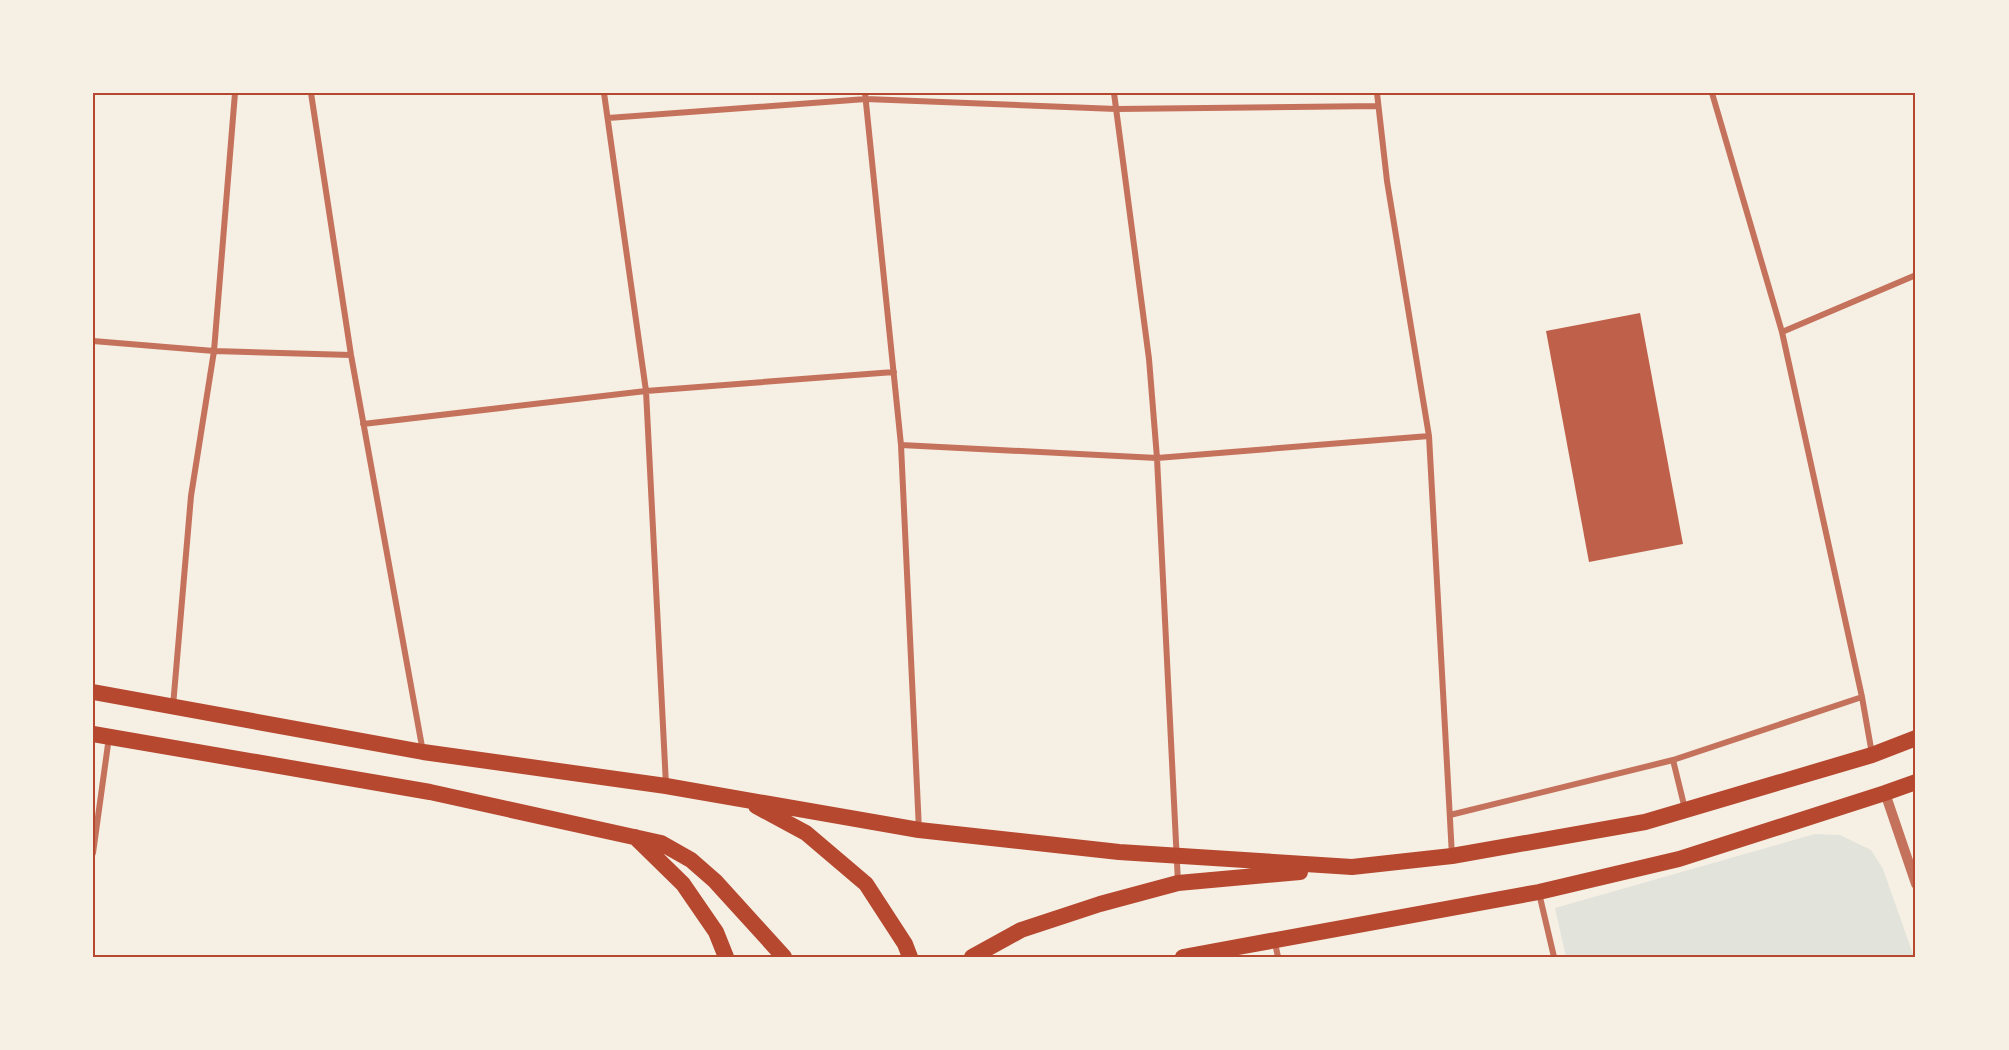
<svg xmlns="http://www.w3.org/2000/svg" width="2009" height="1050" font-family="'Fira Sans',sans-serif">
<style>
.green{fill:#e2e4dc}
.building{fill:#bf614a}
.lines{fill:none;stroke-linecap:round;stroke-linejoin:round}
.minor{stroke:#c5725c;stroke-width:6}
.tertiary{stroke:#c5725c;stroke-width:10}
.trunk{stroke:#b5482f;stroke-width:16}
.neatline{fill:none;stroke:#b5482f;stroke-width:2}
</style>
<rect width="100%" height="100%" fill="#f6efe4"/>
<!-- green -->
<path class="green" d="M1815 834 1840 835 1871 850 1883 869 1914 957H1566L1555 908Z"/>
<!-- building -->
<path class="building" d="M1640 313 1683 544 1589 562 1546 331Z"/>
<g class="lines">
<!-- minor -->
<path class="minor" d="M311 93 351 355 423 752
M604 93 646 391 666 785
M865 93 901 445 919 830
M1114 93 1149 359 1157 458 1178 883
M1377 93 1387 181 1429 436 1452 856
M1712 93 1782 332 1862 697 1872 754
M608 118 866 99 1116 109 1378 106
M1782 332 1916 275
M93 341 214 351 351 355
M363 424 646 391 894 372
M901 445 1157 458 1429 436
M173 706 191 496 214 351 235 93
M1673 760 1685 809
M1450 815 1673 760 1862 697
M93 853 109 737
M1539 893 1554 957
M1275 943 1278 957"/>
<!-- tertiary -->
<path class="tertiary" d="M1885 793 1916 884"/>
<!-- trunk -->
<path class="trunk" d="M93 692 423 752 666 786 919 830 1119 852 1352 867 1452 856 1645 822 1872 755 1916 738
M93 734 430 792 661 843 691 860 715 881 784 957
M756 806 806 833 866 884 905 944 910 957
M635 837 683 884 716 932 726 957
M972 957 1021 930 1100 904 1178 883 1300 872
M1183 957 1539 892 1679 859 1885 793 1916 782"/>
</g>
<!-- border -->
<rect width="2009" height="1050" fill="none" stroke="#f6efe4" stroke-width="189"/>
<rect x="94" y="94" width="1820" height="862" class="neatline"/>
</svg>
